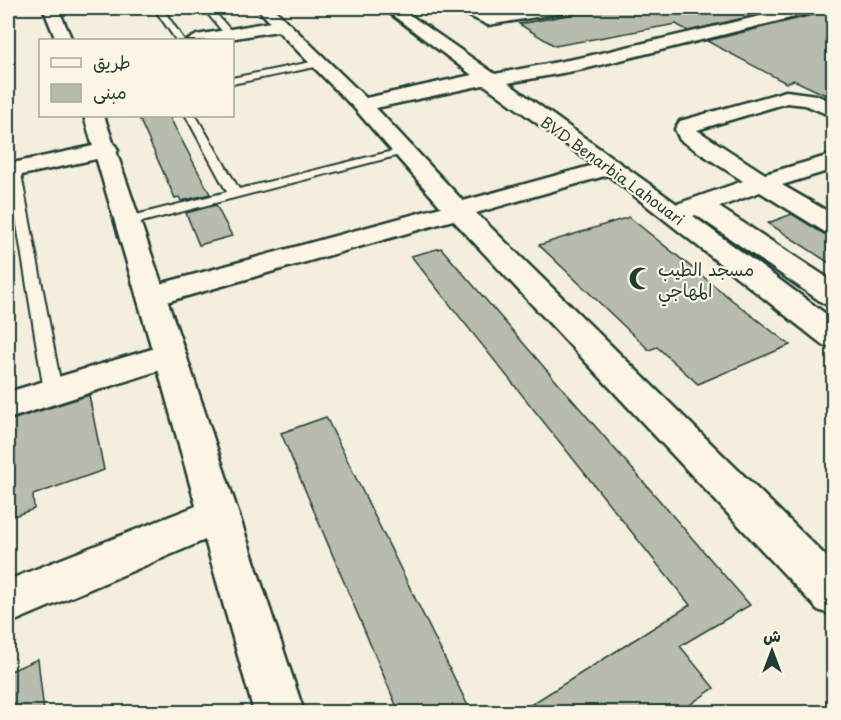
<svg xmlns="http://www.w3.org/2000/svg" width="841" height="720" font-family="'Playpen Sans','Playpen Sans Arabic',sans-serif">
<style>
.building{fill:#b8bcae;stroke:#1f3d34;stroke-width:1.5}
.lines{fill:none;stroke-linecap:round;stroke-linejoin:round}
.service-casing{stroke:#1f3d34;stroke-width:4}
.minor-casing{stroke:#1f3d34;stroke-width:5}
.tertiary-casing{stroke:#1f3d34;stroke-width:5}
.service{fill:#fcf5e5;fill-rule:evenodd}
.minor{fill:#fcf5e5;fill-rule:evenodd}
.tertiary{fill:#fcf5e5;fill-rule:evenodd}
.labels{text-anchor:middle;dominant-baseline:central;stroke-width:4.5;stroke-linejoin:round;paint-order:stroke}
.far-street-label{font-size:15px;fill:#1f3d34;stroke:#fcf5e5}
.poi-label{font-size:18px;fill:#1f3d34;stroke:#fcf5e5;text-anchor:start}
</style>
<rect width="100%" height="100%" fill="#f3eede"/>
<filter id="ink" filterUnits="userSpaceOnUse"><feTurbulence type="fractalNoise" baseFrequency=".0167" numOctaves="2"/><feDisplacementMap in="SourceGraphic" scale="12" xChannelSelector="R" yChannelSelector="G"/><feConvolveMatrix kernelMatrix="1 2 1 2 8 2 1 2 1" color-interpolation-filters="sRGB"/></filter>
<g filter="url(#ink)">
<!-- building -->
<path class="building" d="M607 8H787L688 31 676 24 555 46 519 24Z
M822 8H834V99L794 80 786 83 707 41 820 13Z
M138 116H169L210 194 181 201 179 197 175 198Z
M216 205 232 236 199 245 186 213Z
M792 214 824 234 834 236V266L768 223Z
M629 217 747 312 790 345 698 384 657 347 649 350 539 245Z
M441 248 750 605 680 646 714 688 679 712H519L690 605 411 256Z
M89 395 104 470 33 495 34 509 8 518V421Z
M326 417 471 712H399L281 433Z
M38 659 44 712H8V672Z"/>
<g class="lines">
<defs>
<path id="service" d="M154 8H162L184 40H176Z
M203 8H211L233 33V37H227Z
M321 60 326 63 325 65 232 84V78Z
M186 116H196L239 189 405 148 411 152 134 224H124V218L227 192Z
M14 165 20 169 62 391 60 396H46L44 391 8 169Z"/>
<path id="minor" d="M257 8H273L366 98 472 75 383 8H400L495 74 584 57 795 8H820L819 11 584 69 508 83 677 204 743 181 680 140 675 129 680 121 786 91 816 95 834 103V117L805 105 787 103 697 130 765 174 834 154V169L782 185 834 215V234L825 232 760 192 719 207 834 282V306L823 303 696 215 693 216 834 320V348L823 345 608 175 476 213 834 564V616L818 610 453 220 152 306 141 303 137 296 141 289 441 207 355 109 278 31 223 40H188L197 35 270 22ZM483 85 486 86 594 165 463 201 376 108Z
M453 8H473L490 15 535 8H569L561 13 488 25Z
M107 143 115 145 118 150 115 155 8 178V164Z
M170 343 182 347 186 355 304 712H254L205 540 8 624V580L196 506 154 355 158 347Z"/>
<path id="tertiary" d="M43 8H58L72 40H56Z
M84 116H104L186 355 182 363 8 419V392L152 349Z"/>
</defs>
<!-- service casing -->
<use href="#service" class="service-casing"/>
<!-- minor casing -->
<use href="#minor" class="minor-casing"/>
<!-- tertiary casing -->
<use href="#tertiary" class="tertiary-casing"/>
<!-- service -->
<use href="#service" class="service"/>
<!-- minor -->
<use href="#minor" class="minor"/>
<!-- tertiary -->
<use href="#tertiary" class="tertiary"/>
</g>
</g>
<!-- icons -->
<defs>
<symbol id="mosque-bare" viewBox="-9 -9 18 18"><path d="M3.5-4.9A6 6 0 1 0 3.5 4.9A5 5 0 1 1 3.5-4.9Z" fill="#1f3d34" stroke="#fcf5e5" stroke-width="2.5" paint-order="stroke"/></symbol>
</defs>
<g fill-rule="evenodd">
<use href="#mosque-bare" x="624" y="262" width="33" height="33"/>
</g>
<g class="labels">
<!-- far-street labels -->
<g class="far-street-label">
<text transform="translate(613 170) rotate(36)">BVD Benarbia Lahouari</text>
</g>
<!-- poi labels -->
<g class="poi-label">
<text x="658" y="268">مسجد الطيب<tspan x="658" dy="21">المهاجي</tspan></text>
</g>
</g>
<!-- margin -->
<rect width="841" height="720" fill="none" stroke="#fcf5e5" stroke-width="30"/>
<rect x="15" y="15" width="811" height="690" fill="none" stroke="#1f3d34" stroke-width="2" filter="url(#ink)"/>
<!-- legend -->
<rect x="39" y="39" width="195" height="78" fill="#fcf5e5" stroke="#a4ab9e" stroke-width="1.5"/>
<rect x="51" y="58" width="30" height="9" fill="#fcf5e5" stroke="#a4ab9e" stroke-width="1.5"/>
<text x="93" y="69" font-size="18" fill="#1f3d34">طريق</text>
<rect x="51" y="84" width="30" height="18" fill="#b8bcae" stroke="#a4ab9e" stroke-width="1.5"/>
<text x="93" y="99" font-size="18" fill="#1f3d34">مبنى</text>
<!-- north arrow -->
<g transform="translate(772 651)" stroke="#fcf5e5" stroke-width="4.5" paint-order="stroke">
<path d="M0-4.5L10 22L0 15L-10 22Z" fill="#1f3d34"/>
<text y="-9" font-size="16" font-weight="bold" text-anchor="middle" fill="#1f3d34">ش</text>
</g>
</svg>
